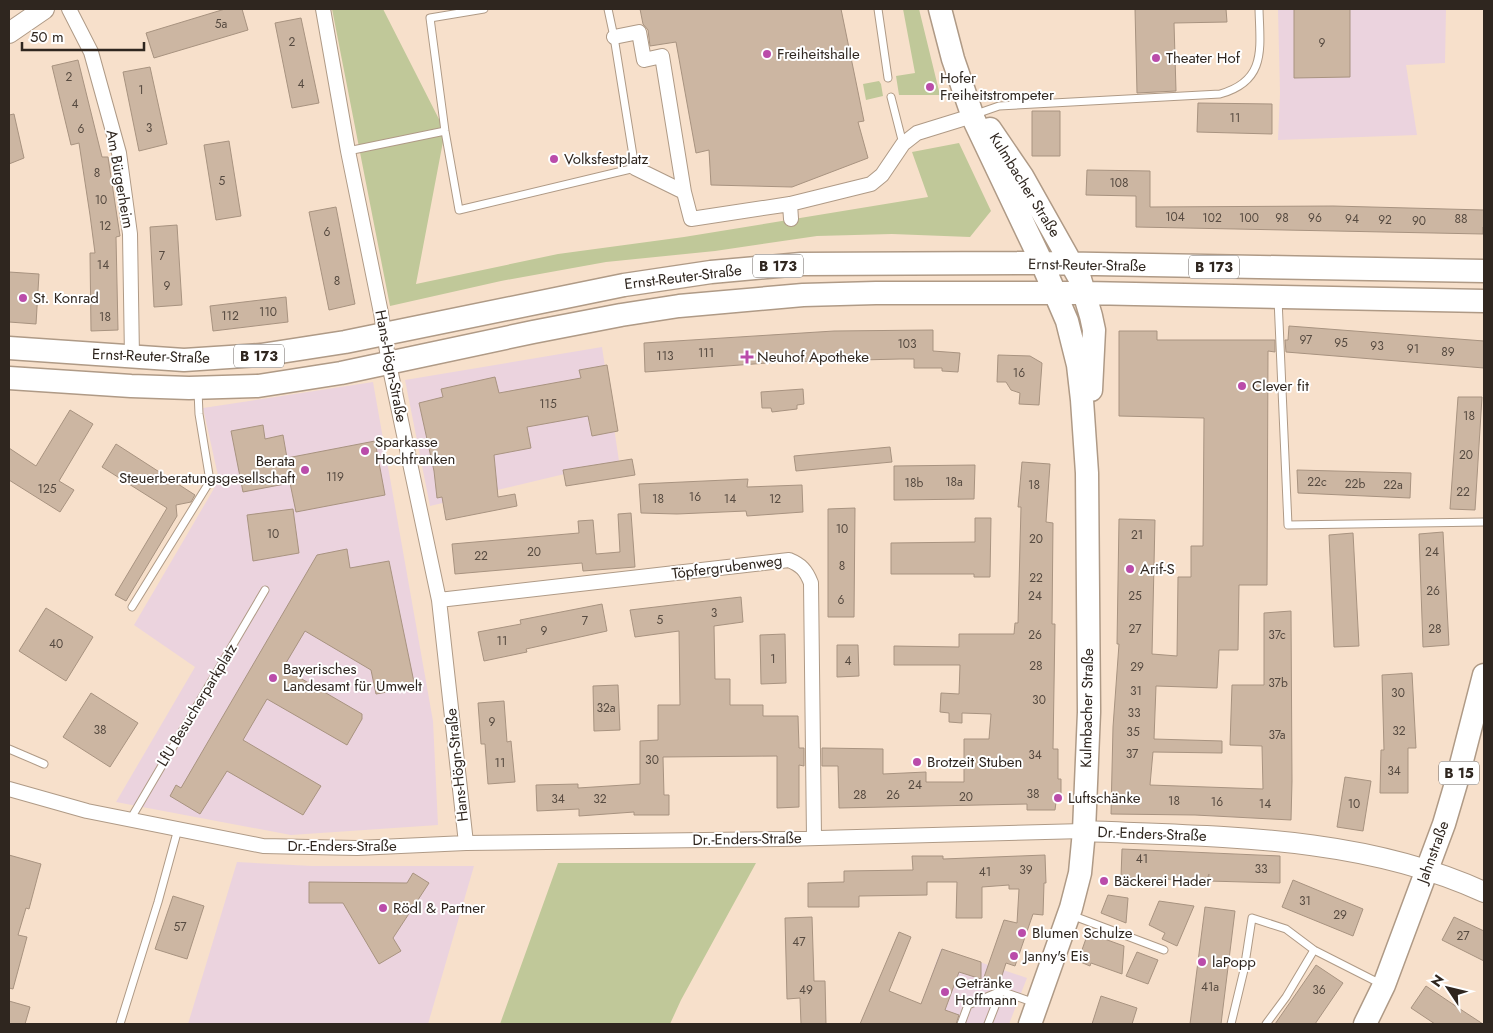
<svg xmlns="http://www.w3.org/2000/svg" width="1493" height="1033" font-family="Jost,sans-serif">
<style>
.commercial{fill:#ebd3de}
.green{fill:#c0c899}
.building{fill:#ccb6a2;stroke:#a89380}
.lines{fill:none;stroke-linecap:round;stroke-linejoin:round}
.lane-casing{stroke:#af9a86;stroke-width:9}
.street-casing{stroke:#af9a86;stroke-width:16}
.secondary-casing{stroke:#af9a86;stroke-width:22}
.primary-casing{stroke:#af9a86;stroke-width:25}
.lane{stroke:#fff;stroke-width:7}
.street{stroke:#fff;stroke-width:14}
.secondary{stroke:#fff;stroke-width:20}
.primary{stroke:#fff;stroke-width:22}
.poi-dot{fill:#ba4caa;stroke:#fff;stroke-width:2}
.labels{text-anchor:middle;dominant-baseline:central;stroke-width:4;stroke-linejoin:round;paint-order:stroke}
.number-label{font-size:12px;fill:#564a40}
.shield{fill:#fff;stroke:#6d6762;stroke-width:1}
.shield-label{font-size:14px;font-weight:bold;fill:#2f261f}
.poi-label{font-size:15px;fill:#2f261f;stroke:#fff;text-anchor:start}
.street-label{font-size:15px;fill:#2f261f;stroke:#fff}
</style>
<rect width="100%" height="100%" fill="#f7e0cb"/>
<!-- commercial -->
<path class="commercial" d="M1278 9H1446L1445 63 1406 65 1417 135 1278 140 1280 93Z
M602 347 619 461 430 506 405 380Z
M373 382 433 721 438 825 291 835 116 802 195 667 134 625 219 480 203 408Z
M237 862 312 866H474L428 1024H188Z
M941 949 1027 978 1009 1024H914Z"/>
<!-- green -->
<path class="green" d="M332 9H383L445 131 416 284 558 254 684 237 928 197 912 152 959 143 991 211 970 237 892 234 817 236 715 251 606 262 501 281 390 306Z
M903 9H919L940 95H899L896 76 915 73Z
M879 81 881 84 883 96 866 100 863 84Z
M558 863H756L681 1000 670 1024H500Z"/>
<!-- building -->
<path class="building" d="M225 9H242L248 30 154 58 146 33Z
M640 9H841L864 121 858 122 868 158 792 187 711 185 709 150 696 153 676 42 650 46 648 30 643 24Z
M1135 9H1226L1227 22 1174 23 1176 91 1137 93Z
M1294 9H1350V77L1294 78Z
M301 18 319 103 292 108 275 23Z
M78 60 102 157H108L120 236 116 237 118 330 91 331 90 253H95L90 215 79 143 71 145 52 66Z
M150 67 167 144 139 151 123 72Z
M1198 103 1272 104V134L1197 132Z
M1032 111H1060V156H1032Z
M14 114 24 158 9 164V115Z
M229 141 241 216 216 220 204 145Z
M1087 170 1150 171V207L1333 206 1484 210V227H1483V234L1136 227V196L1086 195Z
M336 207 355 304 329 310 309 212Z
M177 225 182 305 154 307 150 227Z
M9 272 39 274 36 324 9 322Z
M286 297 288 322 213 331 210 306Z
M1289 326 1484 341V368L1286 352 1285 340H1288Z
M933 330V351L960 353 958 372 942 371V368H914V359H900L781 362 645 372 644 343 834 331Z
M1119 331H1157V340H1275V352L1268 351 1267 585H1239L1238 650H1219L1217 688 1156 686 1154 739 1222 741V753L1153 752 1150 785 1263 789 1262 746 1230 745 1232 685H1264V613L1291 611 1292 781 1291 820 1195 815 1111 814 1113 727 1119 644H1117L1119 519 1155 520 1152 654 1177 656 1178 577H1191V546H1203L1204 418 1119 416Z
M998 355 1030 356 1042 363 1039 405 1019 404 1020 393 1011 390 1006 382H997Z
M607 365 618 431 592 436 588 416 527 427 531 448 494 455 498 497 515 494 517 506 446 520 442 497 437 498 434 471 419 403 443 397 441 389 495 377 499 393 581 378 579 370Z
M803 389 804 404 797 405V409L772 412 771 408H762L761 392Z
M1458 397H1482L1475 510 1450 509Z
M70 410 93 424 59 481 74 490 60 512 9 480V448L36 466Z
M263 425 265 439 283 435 287 458 375 441 385 495 296 512 290 483 243 492 231 431Z
M116 444 195 495 191 502 176 505 177 516 126 601 115 595 167 508 102 467Z
M890 447 892 462 796 471 794 456Z
M632 459 635 475 566 486 563 470Z
M1022 462 1050 464 1046 522 1053 523 1052 624H1055L1053 749H1058V779H1061V802H1056L1055 810H1027V804L839 808 838 766H822V748L883 749V774L926 772V782H964V739H989L991 714 962 713V723L949 722V713L940 712 941 693 959 694 960 665H894V646L959 647V634H1014L1015 623H1018L1021 507H1018Z
M975 465 974 499 894 500V466Z
M1297 470 1411 473 1410 498 1298 493Z
M748 479 747 487 802 485 803 512 747 516 746 511 677 514 641 513 639 484Z
M855 508 854 617H828V509Z
M293 509 299 553 253 561 247 515Z
M631 513 635 567 583 571 582 563 455 574 452 544 579 533 578 521 593 520 596 554 620 552 618 514Z
M975 518H991L990 577H974V574H891V543L975 542Z
M1443 532 1449 645 1423 647 1419 534Z
M1353 533 1359 646 1334 647 1329 535Z
M347 549 350 568 389 561 415 687 376 694 371 670 305 631 283 668 362 714V719L347 745 267 699 243 740 321 786 303 815 227 771 200 814 170 796 176 785 181 788 317 555Z
M741 597 743 622 714 626 715 679H730V705H763V716H798L799 748H804V766L799 765V807L777 808V756L663 757 664 795H669V815H634V812L579 816V809L537 811 536 785 578 784V788L640 784V741L658 740V705H680L679 631 635 637 630 610Z
M602 604 607 631 526 649 527 652 484 661 478 632 521 624 520 620Z
M46 608 93 637 66 681 19 651Z
M785 634 786 683 761 684 760 635Z
M837 645H858L859 676 837 677Z
M1412 673 1416 748H1408V793H1380L1381 750H1384L1382 675Z
M618 685 620 730 594 731 593 686Z
M91 693 138 723 110 767 63 737Z
M504 701 507 742 511 741 515 782 488 784 485 744H481L478 703Z
M1345 777 1371 781 1363 831 1337 827Z
M1122 849 1280 856V883L1208 881 1209 874 1206 881 1121 877Z
M9 855 41 864 29 909 26 908 18 935 27 937 13 989 9 988Z
M1045 855 1046 883H1044L1043 915 1033 914 1015 966 1006 963 999 985 983 980 1004 920 1017 923 1019 889H1009V885L982 887V918H956L957 882H927V895L859 896V907H808V883L844 882V871L913 870 912 856H943V859Z
M413 873 429 883 393 938 401 951 379 964 343 903H309V882L407 883Z
M1293 880 1363 909 1353 936 1282 907Z
M1108 895 1128 898 1126 923 1101 913Z
M173 896 204 906 187 959 155 949Z
M1159 901 1194 906 1177 946 1162 939 1165 933 1149 925Z
M1205 907 1235 911 1221 1024H1190Z
M812 917 814 981H825L826 1024H801L800 998 787 999 785 918Z
M1454 917 1484 931V961L1442 940Z
M899 932 911 937 889 991 921 1004 942 949 981 962V979L959 972 945 1010 959 1015 956 1024H860Z
M1088 933 1124 946 1122 974 1091 963 1090 966 1078 961Z
M1137 952 1158 960 1148 984 1126 976Z
M1316 965 1343 983 1315 1024H1275Z
M1426 986 1457 1007 1483 1024H1435L1411 1008Z
M1101 996 1137 1008 1132 1024H1092Z
M9 1001 30 1007 25 1024H9Z"/>
<g class="lines">
<defs>
<path id="lane" d="M484 9 430 18 445 131 459 210 635 168 614 37 608 9
M878 9 888 78
M891 97 903 144
M976 114 999 106 1220 94C1267 81 1260 48 1259 9
M348 151 445 131
M1278 299 1288 525 1484 522
M132 607 210 481 199 414 198 391
M9 749 44 764
M130 820 265 590
M1071 915 1164 950
M120 1024 158 902 178 829
M961 1024 968 1005 1001 991 1035 1003
M988 1024 1001 991
M1231 1024 1244 970 1252 918 1286 929 1314 950 1381 984
M1266 1024 1286 997 1314 950"/>
<path id="street" d="M69 9 91 52 119 153 130 234 132 357
M323 9 348 151 381 313 389 364 439 600 466 843
M614 37 639 32 644 60 662 56 684 192 691 219 790 204 871 184 882 175 903 144 917 133 972 116
M635 168 684 192
M790 204 791 219
M439 600 789 560C801 565 806 570 811 583L814 837
M9 789 87 811 263 846 357 848 466 843 781 839 1084 831"/>
<path id="secondary" d="M9 33 44 9
M1084 831C1219 837 1360 835 1484 892"/>
<path id="primary" d="M940 9 953 59 974 120 1042 263 1067 321 1078 365 1082 400 1087 473 1089 712 1084 831 1080 873 1071 908 1030 1024
M990 129 1022 176 1080 279 1091 316 1094 330 1091 390
M9 348 184 360 261 355 345 342 624 285 711 272 801 264 1042 263 1484 271
M9 378 131 386 189 388 258 386 341 373 533 332 621 315 679 306 803 295 876 293H1085L1484 301
M1365 1024 1384 985 1444 824 1457 780 1484 675"/>
</defs>
<!-- lane casing -->
<use href="#lane" class="lane-casing"/>
<!-- street casing -->
<use href="#street" class="street-casing"/>
<!-- secondary casing -->
<use href="#secondary" class="secondary-casing"/>
<!-- primary casing -->
<use href="#primary" class="primary-casing"/>
<!-- lane -->
<use href="#lane" class="lane"/>
<!-- street -->
<use href="#street" class="street"/>
<!-- secondary -->
<use href="#secondary" class="secondary"/>
<!-- primary -->
<use href="#primary" class="primary"/>
</g>
<!-- markers -->
<g class="poi-dot">
<circle cx="767" cy="54" r="5"/>
<circle cx="1156" cy="58" r="5"/>
<circle cx="930" cy="87" r="5"/>
<circle cx="554" cy="159" r="5"/>
<circle cx="23" cy="298" r="5"/>
<path d="M744.5 349.5h5v5h5v5h-5v5h-5v-5h-5v-5h5z"/>
<circle cx="1242" cy="386" r="5"/>
<circle cx="365" cy="451" r="5"/>
<circle cx="305" cy="470" r="5"/>
<circle cx="1130" cy="569" r="5"/>
<circle cx="273" cy="678" r="5"/>
<circle cx="917" cy="762" r="5"/>
<circle cx="1058" cy="798" r="5"/>
<circle cx="1104" cy="881" r="5"/>
<circle cx="383" cy="908" r="5"/>
<circle cx="1022" cy="933" r="5"/>
<circle cx="1014" cy="956" r="5"/>
<circle cx="1202" cy="962" r="5"/>
<circle cx="945" cy="992" r="5"/>
</g>
<g class="labels">
<!-- number labels -->
<g class="number-label">
<text x="221" y="24">5a</text>
<text x="292" y="42">2</text>
<text x="1322" y="43">9</text>
<text x="69" y="77">2</text>
<text x="301" y="84">4</text>
<text x="141" y="90">1</text>
<text x="75" y="104">4</text>
<text x="1235" y="118">11</text>
<text x="149" y="128">3</text>
<text x="81" y="129">6</text>
<text x="97" y="173">8</text>
<text x="222" y="181">5</text>
<text x="1119" y="183">108</text>
<text x="101" y="200">10</text>
<text x="1175" y="217">104</text>
<text x="1212" y="218">102</text>
<text x="1249" y="218">100</text>
<text x="1282" y="218">98</text>
<text x="1315" y="218">96</text>
<text x="1352" y="219">94</text>
<text x="1461" y="219">88</text>
<text x="1385" y="220">92</text>
<text x="1419" y="221">90</text>
<text x="105" y="226">12</text>
<text x="327" y="232">6</text>
<text x="162" y="256">7</text>
<text x="103" y="265">14</text>
<text x="337" y="281">8</text>
<text x="167" y="286">9</text>
<text x="268" y="312">110</text>
<text x="230" y="316">112</text>
<text x="105" y="317">18</text>
<text x="1306" y="340">97</text>
<text x="1341" y="343">95</text>
<text x="907" y="344">103</text>
<text x="1377" y="346">93</text>
<text x="1413" y="349">91</text>
<text x="1448" y="352">89</text>
<text x="706" y="353">111</text>
<text x="665" y="356">113</text>
<text x="1019" y="373">16</text>
<text x="548" y="404">115</text>
<text x="1469" y="416">18</text>
<text x="1466" y="455">20</text>
<text x="335" y="477">119</text>
<text x="954" y="482">18a</text>
<text x="1317" y="482">22c</text>
<text x="914" y="483">18b</text>
<text x="1355" y="484">22b</text>
<text x="1034" y="485">18</text>
<text x="1393" y="485">22a</text>
<text x="47" y="489">125</text>
<text x="1463" y="492">22</text>
<text x="695" y="497">16</text>
<text x="658" y="499">18</text>
<text x="730" y="499">14</text>
<text x="775" y="499">12</text>
<text x="842" y="529">10</text>
<text x="273" y="534">10</text>
<text x="1137" y="535">21</text>
<text x="1036" y="539">20</text>
<text x="534" y="552">20</text>
<text x="1432" y="552">24</text>
<text x="481" y="556">22</text>
<text x="842" y="566">8</text>
<text x="1036" y="578">22</text>
<text x="1433" y="591">26</text>
<text x="1035" y="596">24</text>
<text x="1135" y="596">25</text>
<text x="841" y="600">6</text>
<text x="714" y="613">3</text>
<text x="660" y="620">5</text>
<text x="585" y="621">7</text>
<text x="1135" y="629">27</text>
<text x="1435" y="629">28</text>
<text x="544" y="631">9</text>
<text x="1035" y="635">26</text>
<text x="1277" y="635">37c</text>
<text x="502" y="641">11</text>
<text x="56" y="644">40</text>
<text x="773" y="659">1</text>
<text x="848" y="661">4</text>
<text x="1036" y="666">28</text>
<text x="1137" y="667">29</text>
<text x="1278" y="683">37b</text>
<text x="1136" y="691">31</text>
<text x="1398" y="693">30</text>
<text x="1039" y="700">30</text>
<text x="606" y="708">32a</text>
<text x="1134" y="713">33</text>
<text x="492" y="722">9</text>
<text x="100" y="730">38</text>
<text x="1399" y="731">32</text>
<text x="1133" y="732">35</text>
<text x="1277" y="735">37a</text>
<text x="1132" y="754">37</text>
<text x="1035" y="755">34</text>
<text x="652" y="760">30</text>
<text x="500" y="763">11</text>
<text x="1394" y="771">34</text>
<text x="915" y="785">24</text>
<text x="1033" y="794">38</text>
<text x="860" y="795">28</text>
<text x="893" y="795">26</text>
<text x="966" y="797">20</text>
<text x="558" y="799">34</text>
<text x="600" y="799">32</text>
<text x="1174" y="801">18</text>
<text x="1217" y="802">16</text>
<text x="1265" y="804">14</text>
<text x="1354" y="804">10</text>
<text x="1142" y="859">41</text>
<text x="1261" y="869">33</text>
<text x="1026" y="870">39</text>
<text x="985" y="872">41</text>
<text x="1305" y="901">31</text>
<text x="1340" y="915">29</text>
<text x="180" y="927">57</text>
<text x="1463" y="936">27</text>
<text x="799" y="942">47</text>
<text x="1210" y="987">41a</text>
<text x="806" y="990">49</text>
<text x="1319" y="990">36</text>
</g>
<!-- shield labels -->
<g class="shield">
<rect x="753" y="254.5" width="50" height="23" rx="4"/>
<rect x="1189" y="255.5" width="50" height="23" rx="4"/>
<rect x="234" y="344.5" width="50" height="23" rx="4"/>
<rect x="1439" y="761.5" width="40" height="23" rx="4"/>
</g>
<g class="shield-label">
<text x="778" y="266">B 173</text>
<text x="1214" y="267">B 173</text>
<text x="259" y="356">B 173</text>
<text x="1459" y="773">B 15</text>
</g>
<!-- poi labels -->
<g class="poi-label">
<text x="777" y="54">Freiheitshalle</text>
<text x="1166" y="58">Theater Hof</text>
<text x="940" y="78">Hofer<tspan x="940" dy="17">Freiheitstrompeter</tspan></text>
<text x="564" y="159">Volksfestplatz</text>
<text x="33" y="298">St. Konrad</text>
<text x="757" y="357">Neuhof Apotheke</text>
<text x="1252" y="386">Clever fit</text>
<text x="375" y="442">Sparkasse<tspan x="375" dy="17">Hochfranken</tspan></text>
<text x="295" y="461" text-anchor="end">Berata<tspan x="295" dy="17">Steuerberatungsgesellschaft</tspan></text>
<text x="1140" y="569">Arif-S</text>
<text x="283" y="669">Bayerisches<tspan x="283" dy="17">Landesamt für Umwelt</tspan></text>
<text x="927" y="762">Brotzeit Stuben</text>
<text x="1068" y="798">Luftschänke</text>
<text x="1114" y="881">Bäckerei Hader</text>
<text x="393" y="908">Rödl &amp; Partner</text>
<text x="1032" y="933">Blumen Schulze</text>
<text x="1024" y="956">Janny's Eis</text>
<text x="1212" y="962">laPopp</text>
<text x="955" y="983">Getränke<tspan x="955" dy="17">Hoffmann</tspan></text>
</g>
<!-- street labels -->
<g class="street-label">
<text transform="translate(120 179) rotate(80)">Am Bürgerheim</text>
<text transform="translate(1025 185) rotate(58)">Kulmbacher Straße</text>
<text transform="translate(1087 265) rotate(1)">Ernst-Reuter-Straße</text>
<text transform="translate(683 277) rotate(-7)">Ernst-Reuter-Straße</text>
<text transform="translate(151 356) rotate(2)">Ernst-Reuter-Straße</text>
<text transform="translate(391 366) rotate(79)">Hans-Högn-Straße</text>
<text transform="translate(727 567) rotate(-7)">Töpfergrubenweg</text>
<text transform="translate(197 705) rotate(-59)">LfU Besucherparkplatz</text>
<text transform="translate(1087 708) rotate(-89)">Kulmbacher Straße</text>
<text transform="translate(457 765) rotate(-96)">Hans-Högn-Straße</text>
<text transform="translate(1152 834) rotate(2)">Dr.-Enders-Straße</text>
<text transform="translate(747 839) rotate(-1)">Dr.-Enders-Straße</text>
<text x="342" y="846">Dr.-Enders-Straße</text>
<text transform="translate(1433 852) rotate(-70)">Jahnstraße</text>
</g>
</g>
<!-- border -->
<rect width="1493" height="1033" fill="none" stroke="#2f261f" stroke-width="20"/>
<!-- north arrow -->
<g transform="translate(1448 988) rotate(305)" stroke="#ffffff" stroke-width="4" paint-order="stroke">
<path d="M0-4L9 19L0 12L-9 19Z" fill="#2f261f"/>
<text y="-8" font-size="14" font-weight="bold" text-anchor="middle" fill="#2f261f">N</text>
</g>
<!-- scale -->
<path d="M22 42v8h122v-8" fill="none" stroke="#2f261f" stroke-width="2.5"/>
<text x="30" y="42" font-size="15" fill="#2f261f" stroke="#ffffff" stroke-width="4" paint-order="stroke">50 m</text>
</svg>
